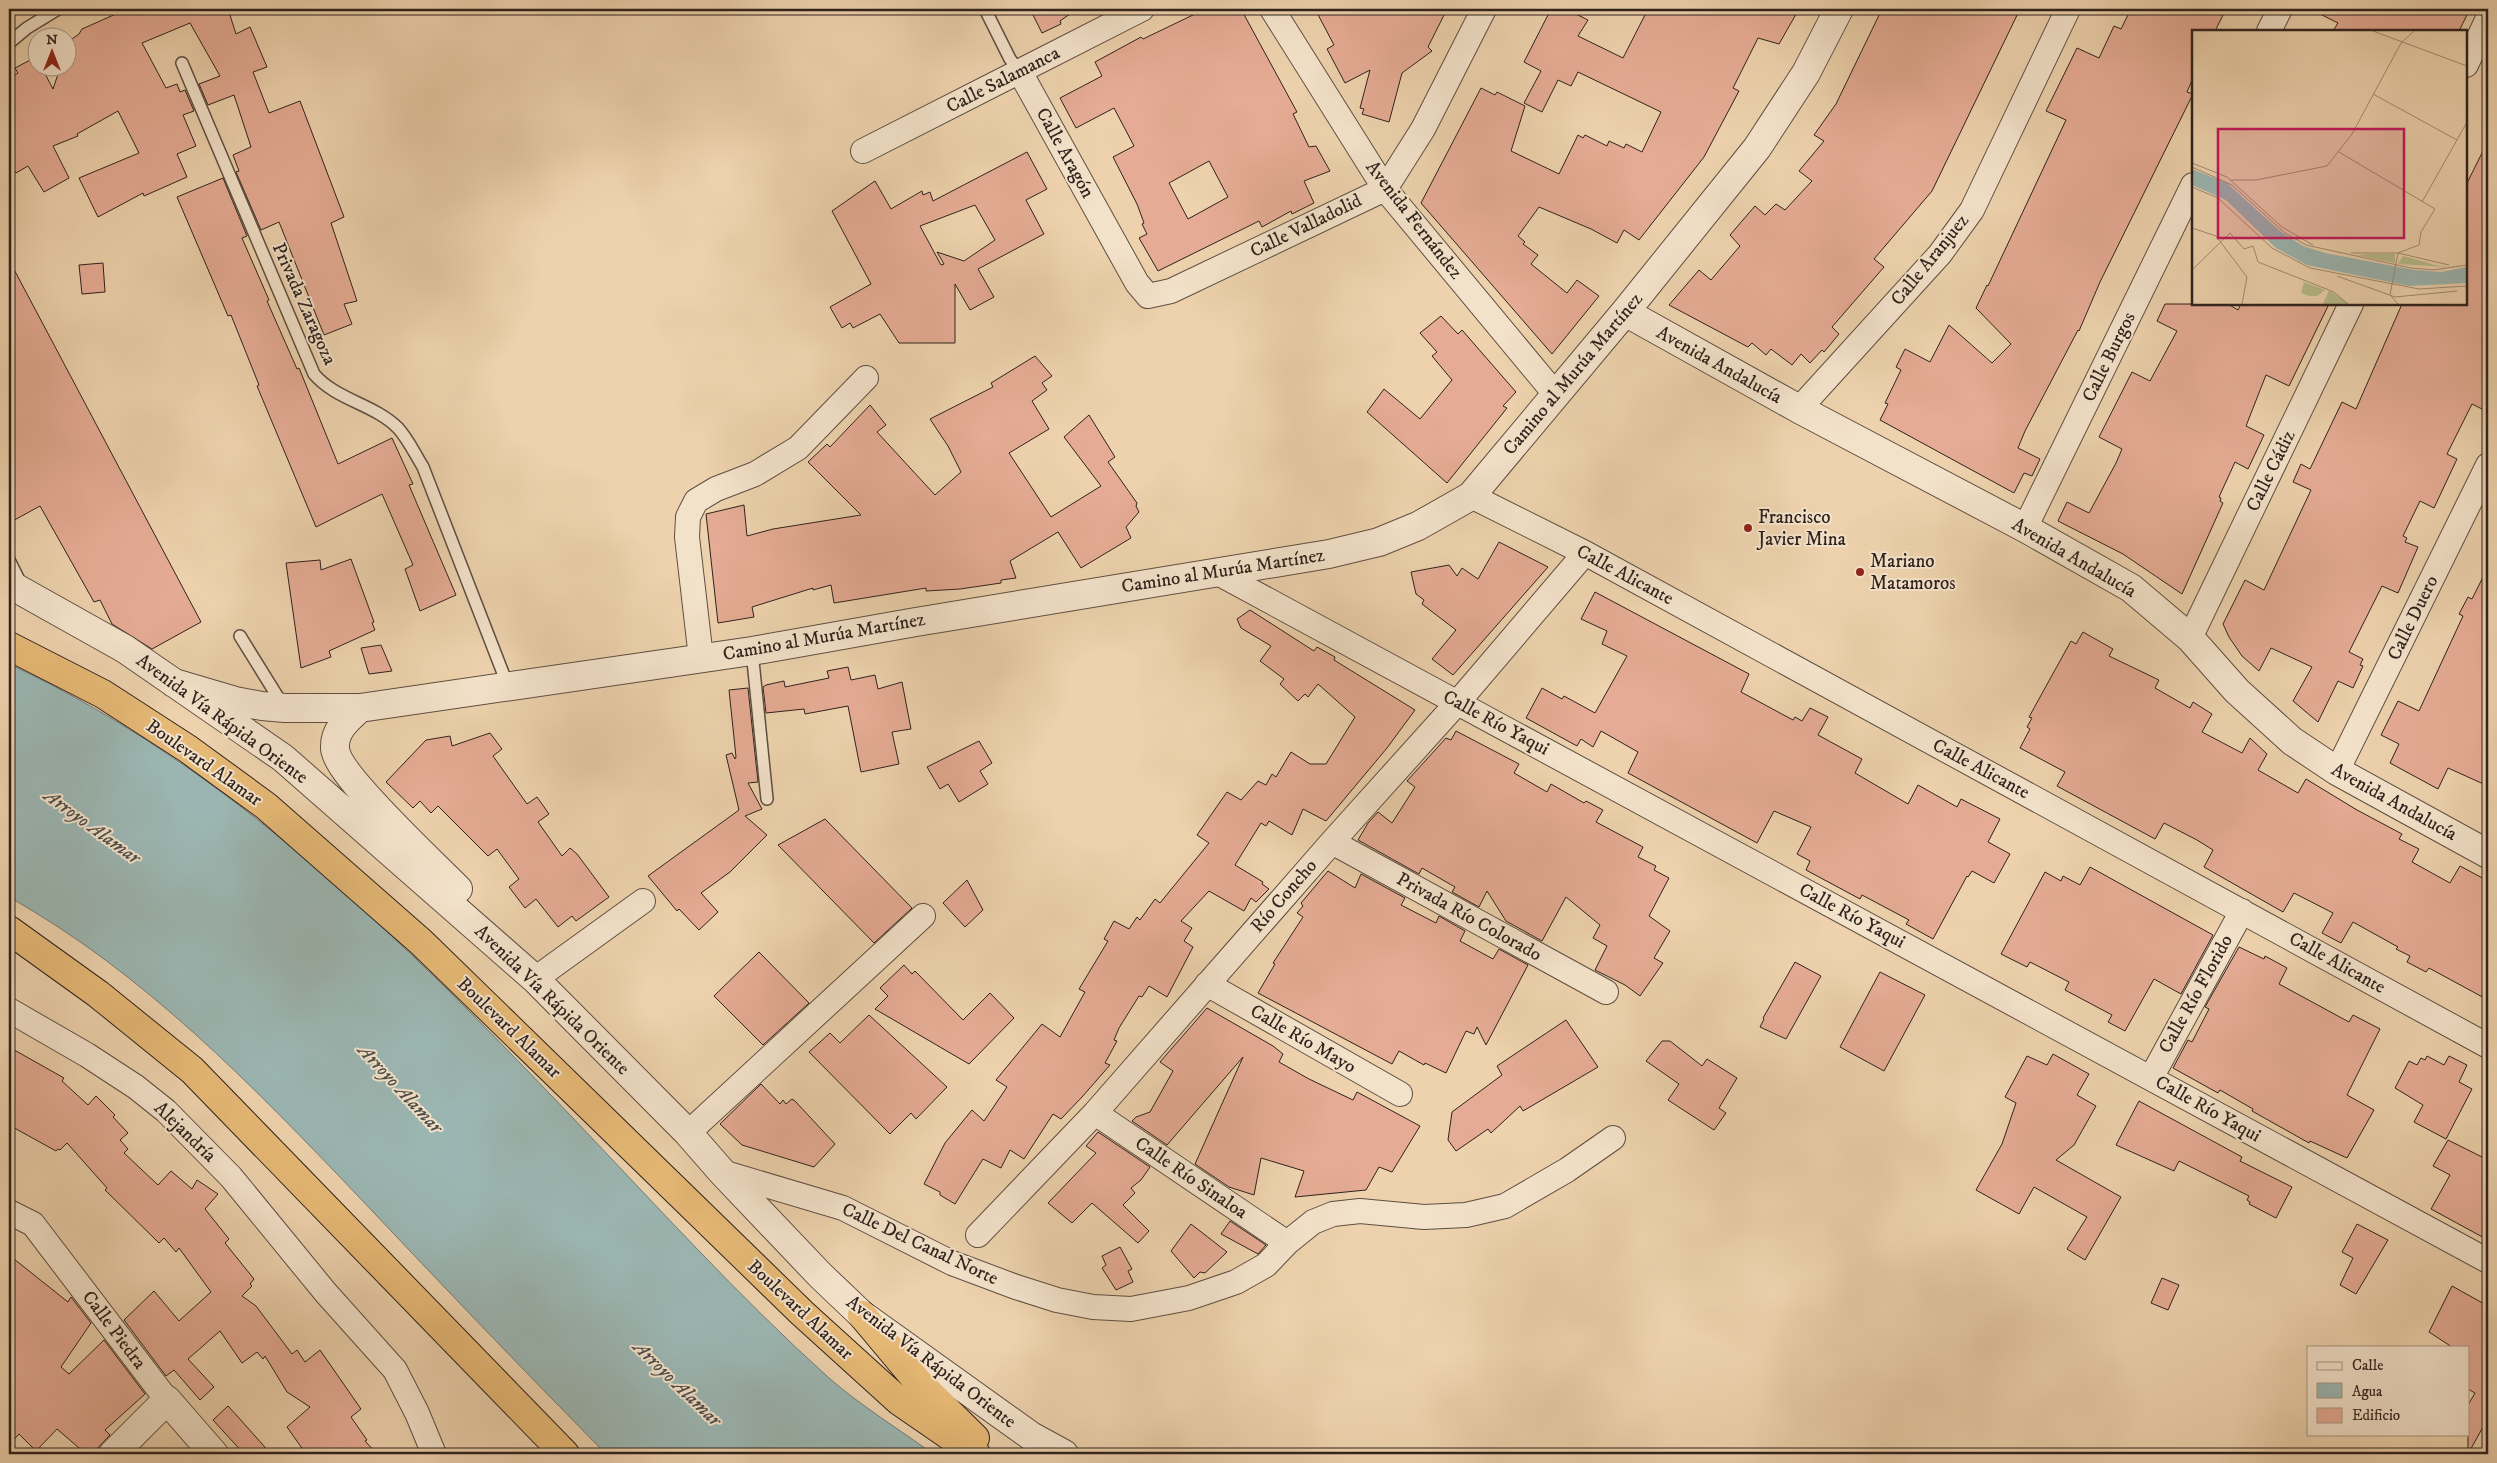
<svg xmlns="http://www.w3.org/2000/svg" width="2497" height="1463" font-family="'IM FELL DW Pica',serif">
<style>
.water{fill:#9bb6b2;stroke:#707b76}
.building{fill:#e5ab94;stroke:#2f221d;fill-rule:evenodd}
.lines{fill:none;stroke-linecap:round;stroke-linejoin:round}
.service-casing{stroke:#5e4e41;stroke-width:14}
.minor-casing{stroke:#5e4e41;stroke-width:26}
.tertiary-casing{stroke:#5e4e41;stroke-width:30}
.trunk-casing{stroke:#2f221d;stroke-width:30}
.service{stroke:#f3e2ca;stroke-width:11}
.minor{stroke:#f3e2ca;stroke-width:24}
.tertiary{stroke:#f3e2ca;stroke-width:28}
.trunk{stroke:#e6b976;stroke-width:28}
.poi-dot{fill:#8f2418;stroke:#f3e2ca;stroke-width:2}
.labels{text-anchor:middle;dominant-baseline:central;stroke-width:4;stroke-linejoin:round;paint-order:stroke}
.street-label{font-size:19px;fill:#2f221d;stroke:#f3e2ca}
.poi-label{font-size:19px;fill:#2f221d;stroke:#f3e2ca;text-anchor:start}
.water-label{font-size:20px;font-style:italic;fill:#4f4e4a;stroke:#f3e2ca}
.inset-road{fill:none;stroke:#a18c73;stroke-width:1}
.view{fill:#c2185b;fill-opacity:0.15;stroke:#c2185b;stroke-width:2.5}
.inset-edge{fill:none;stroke:#2f221d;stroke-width:2.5}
</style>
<rect width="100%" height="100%" fill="#edd2ad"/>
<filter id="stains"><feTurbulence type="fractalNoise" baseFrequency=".004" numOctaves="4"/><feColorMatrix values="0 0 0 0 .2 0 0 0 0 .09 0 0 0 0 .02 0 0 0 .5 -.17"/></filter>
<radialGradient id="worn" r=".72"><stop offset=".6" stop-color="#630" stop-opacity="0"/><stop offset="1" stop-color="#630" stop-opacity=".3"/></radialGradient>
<!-- water -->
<path class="water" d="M9 664C229 766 405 942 570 1115 655 1204 738 1296 829 1378 861 1406 899 1429 933 1454H606C522 1369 440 1283 358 1196 252 1085 144 973 9 897Z"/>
<!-- building -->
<path class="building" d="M127 9H228L236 34 250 27 267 67 253 72 269 113 300 101 344 217 331 223 357 301 344 304 352 324 324 335 279 222 261 230 236 172 239 171 233 155 251 147 234 95 208 105 199 84 220 76 190 23 142 43 166 88 177 84 180 92 185 90 194 111 183 115 196 146 177 154 187 177 144 196 143 193 98 217 79 178 139 153 118 111 77 134 78 136 53 146 69 178 44 192 28 166 16 173 9 164V78L18 73 15 68 36 57 38 68H42L53 89 60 68H68L69 41 79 34 82 29Z
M1030 9H1077L1060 21 1061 24 1042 33Z
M1193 9H1241L1297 112 1293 114 1309 147 1316 146 1330 171 1304 181 1314 203 1292 214 1291 211 1262 227 1259 221 1158 271 1139 238 1147 234 1142 224 1144 223 1137 204 1113 157 1134 146 1114 108 1076 128 1060 98 1102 76 1095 62 1141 37 1143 39 1195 14ZM1209 161 1228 197 1188 219 1169 183Z
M1315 9H1447L1428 47 1432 51 1402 73 1389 122 1362 114 1364 109 1360 108 1370 70 1345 83 1327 49 1334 45Z
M1551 9H1566L1588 20 1578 36 1623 58 1648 9H1799L1779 44 1758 38 1733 88 1739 91 1704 157 1639 240 1624 230 1617 243 1591 229 1539 207 1518 236 1525 242 1523 244 1538 255 1531 264 1567 293 1577 280 1599 296 1552 354 1421 203 1481 88 1495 95 1497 92 1525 106 1511 151 1559 174 1578 135 1583 138 1585 135 1607 146 1609 141 1624 148 1626 144 1642 152 1661 112 1578 72 1571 86 1558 80 1542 112 1524 103 1541 71 1524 62Z
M1882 9H2020L1932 191 1874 259 1884 267 1832 327 1839 334 1824 352 1822 350 1810 363 1801 354 1792 365 1771 349 1766 355 1752 343 1748 347 1669 305 1699 270 1711 280 1740 246 1730 235 1755 206 1765 215 1776 204 1785 210 1812 181 1799 171 1824 141 1814 135 1836 104Z
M2131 9H2226L2215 31H2193V78L2187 92 2193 94 2100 282 2079 331 2078 330 2025 431 2018 448 2040 459 2032 476 2024 473 2014 493 1880 420 1888 404 1885 403 1901 370 1896 367 1905 349 1930 362 1949 325 1992 363 2011 344 1976 308 1987 285 1988 286 2066 120 2046 111 2077 48 2099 58 2114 26 2121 29Z
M2310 9H2470L2459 31H2333L2338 23Z
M2488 141V412L2472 404 2447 454 2457 459 2434 508 2420 501 2403 536 2407 538 2405 542 2418 547 2398 593 2382 586 2349 652 2363 659 2360 665 2363 666 2353 688 2338 681 2318 722 2293 701 2312 667 2271 648 2259 671 2242 656 2229 637 2223 624 2245 580 2264 590 2311 490 2293 482 2301 464 2310 469 2342 402 2356 409 2402 304H2466V185Z
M1027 152 1047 189 1026 200 1044 234 978 269 994 297 970 310 955 284V343H899L880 314 853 328 850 323 842 328 830 307 871 284 832 211 875 181 891 209 922 191 923 195 930 192 933 201ZM975 205 995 240 964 261 937 252 944 264 941 265 920 226Z
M223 178 247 236 242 238 269 300 267 301 297 369 299 368 338 464 392 438 413 484 409 485 456 595 420 611 405 569 413 565 382 494 316 527 257 386 259 385 231 315 228 316 177 197Z
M9 260 201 622 152 649 112 624 100 600 94 602 40 506 9 523Z
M103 263 105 292 82 294 79 265Z
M2165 304H2228L2238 310 2241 304H2329L2289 386 2266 375 2246 426 2264 435 2248 469 2235 462 2219 497 2221 498 2220 501 2223 503 2182 594 2123 554 2058 521 2067 502 2089 513 2116 463 2122 449 2099 437 2132 372 2150 381 2177 331 2157 321Z
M1441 316 1458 334 1462 330 1516 392 1503 406 1507 408 1447 483 1367 412 1384 389 1420 419 1452 380 1432 356 1437 352 1420 333Z
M1035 356 1052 376 1042 383 1047 390 1032 401 1049 429 1009 453 1051 517 1101 486 1064 437 1089 415 1115 457 1108 462 1137 503 1136 506 1139 512 1126 527 1131 538 1081 568 1058 532 1010 561 1016 578 1001 580V583L960 589 926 591V588L834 603 831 585 813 590V588L752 607 754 617 718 623 706 514 744 505 747 536 773 529 861 515 808 462 827 444 830 447 870 405 886 425 877 432 935 495 961 472 948 446 930 419 993 387 991 383Z
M1499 542 1548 567 1453 675 1432 659 1456 630 1422 604 1424 600 1416 594 1411 572 1449 565 1457 576 1462 568 1478 579Z
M351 559 374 622 372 623 375 630 329 651 331 657 301 668 286 563 320 560 321 570Z
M2488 567V786L2448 768 2438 789 2390 763 2399 744 2381 735 2398 701 2419 711 2463 616 2459 614 2468 597 2472 599Z
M1595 592 1749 674 1741 692 1793 720 1795 717 1802 721 1810 708 1828 717 1818 735 1862 759 1855 773 1908 804 1918 785 1957 807 1961 799 2000 819 1988 842 2010 854 1994 883 1972 871 1968 877 1967 876 1933 939 1906 924 1909 920 1862 895 1860 899 1806 870 1810 861 1797 854 1811 827 1774 811 1757 843 1628 773 1638 752 1601 731 1593 747 1581 739 1577 746 1526 718 1542 688 1562 699 1564 696 1595 713 1627 656 1602 644 1607 631 1581 619Z
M1250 610 1314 651 1317 647 1335 657 1334 660 1415 710 1387 748 1326 821 1303 809 1292 835 1269 821 1266 826 1261 823 1235 865 1263 882 1262 884 1269 889 1256 902 1251 898 1244 911 1209 891 1181 921 1192 928 1184 941 1193 947 1167 997 1149 986 1142 997 1139 996 1119 1028 1114 1040 1117 1041 1105 1063 1110 1065 1082 1097 1061 1119 1053 1114 1024 1159 1010 1150 1001 1168 983 1159 955 1204 940 1195V1192L924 1184 945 1143 972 1110 984 1121 1007 1087 996 1080 1042 1024 1060 1037 1085 992 1079 989 1108 941 1104 939 1114 921 1129 929 1137 917 1140 920 1155 899 1160 903 1209 843 1197 835 1227 792 1241 800 1258 781 1266 785 1272 774 1276 777 1291 752 1310 764H1326L1355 717 1318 684 1308 697 1305 694 1298 701 1280 684 1284 679 1260 661 1271 646 1241 628 1237 619Z
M2083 632 2113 649 2109 656 2159 680 2155 688 2190 708 2193 702 2212 714 2202 732 2242 753 2250 738 2267 754 2258 770 2298 793 2306 779 2357 810 2402 834 2399 839 2419 849 2412 862 2450 883 2460 866 2488 881V1000L2429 968 2426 972 2407 962 2410 956 2396 949 2398 947 2353 922 2341 943 2322 933 2333 913 2294 893 2283 912 2204 867 2213 850 2197 840 2164 823 2155 839 2057 786 2065 772 2020 748 2030 729 2027 727 2032 718 2029 717 2071 641 2076 644Z
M381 645 392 671 369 674 361 648Z
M848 667 851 680 875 675 878 689 902 682 911 729 892 732 899 764 861 772 848 706 805 714 804 709 766 713 763 687 766 685 784 681 785 687 829 678 827 671Z
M748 688 758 782 748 783 762 809 745 816 767 835 730 872 701 893 718 912 699 930 679 909 677 911 648 876 739 810 726 755 732 753 735 759 736 757 729 690Z
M1456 731 1519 764 1514 773 1547 792 1551 784 1584 803 1586 801 1603 810 1596 822 1643 847 1638 857 1656 866 1654 870 1669 878 1649 916 1670 931 1654 958 1663 963 1640 996 1625 985 1595 970 1607 946 1593 938 1600 925 1566 897 1542 941 1506 921 1487 891 1479 907 1452 892 1455 887 1422 868 1419 874 1358 840 1368 823 1378 812 1392 823 1415 787 1407 781 1446 738 1451 740Z
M490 733 502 749 493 756 527 804 537 797 549 814 538 822 562 856 570 848 577 854 609 897 576 921 572 916 558 927 536 899 525 908 509 887 519 879 497 849 488 856 438 806 431 813 420 801 413 808 386 782 426 740 450 736 452 746Z
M979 741 992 763 980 771 988 784 959 802 948 784 940 789 927 767Z
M825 819 912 908 874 943 778 845Z
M2090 867 2213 935 2181 994 2154 979 2125 1031 2108 1022 2112 1015 2065 990 2069 982 2030 962 2027 967 2001 954 2045 872 2061 881 2063 876 2080 885Z
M1328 871 1355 888 1361 874 1405 898 1401 905 1436 923 1439 916 1465 931 1460 941 1493 959 1499 949 1528 965 1486 1045 1477 1027 1474 1034 1466 1031 1446 1073 1425 1063 1424 1065 1399 1051 1392 1064 1258 993 1275 964 1273 963 1303 917 1297 913 1303 906 1301 903Z
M967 880 983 910 965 927 943 903Z
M2239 947 2264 959 2265 956 2287 968 2279 984 2349 1022 2353 1015 2380 1029 2347 1095 2374 1110 2347 1158 2310 1141 2309 1143 2252 1111 2253 1109 2220 1090 2218 1093 2173 1068 2188 1040 2192 1042 2209 1009 2205 1007Z
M759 952 809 1003 763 1045 714 996Z
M1795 962 1821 976 1786 1039 1760 1027 1764 1019 1763 1018Z
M904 965 912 974 915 971 963 1020 990 993 1014 1018 969 1064 875 1009 888 996 880 988Z
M1880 972 1925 995 1884 1071 1840 1047Z
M1207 1008 1273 1046 1283 1054 1279 1062 1309 1079 1353 1100 1357 1092 1420 1126 1392 1172 1379 1167 1366 1190 1295 1197 1304 1171 1261 1158 1254 1195 1229 1187 1195 1164 1243 1057 1167 1145 1132 1121 1136 1117 1150 1112 1173 1071 1160 1062Z
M869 1015 947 1087 916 1119 911 1113 890 1134 809 1052 830 1033 840 1043Z
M1566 1020 1598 1067 1523 1111 1520 1106 1491 1133 1488 1129 1456 1151 1448 1140 1452 1112 1502 1075 1497 1066Z
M1662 1041H1670L1702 1066 1707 1059 1737 1078 1719 1108 1726 1113 1714 1130 1668 1100 1679 1084 1646 1061Z
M9 1047 64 1078 62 1081 88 1105 96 1096 115 1115 113 1117 128 1133 120 1140 128 1149 124 1153 158 1185 171 1171 192 1189 197 1180 218 1194 205 1209 229 1239 225 1243 254 1279 250 1284 252 1286 242 1296 256 1306 292 1354 297 1350 305 1362 320 1350 361 1409 351 1417 367 1440 365 1441 377 1454H306L287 1427 310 1407 287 1392 265 1356 263 1359 257 1352 242 1363 220 1331 188 1359 214 1387 200 1400 174 1370 166 1376 124 1320 154 1291 179 1321 211 1292 179 1248 176 1252 164 1238 159 1243 105 1190 107 1188 67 1143 60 1150 58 1149 56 1151 9 1125Z
M2053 1054 2089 1074 2077 1095 2096 1106 2074 1145 2056 1160 2121 1197 2085 1260 2067 1249 2087 1217 2034 1187 2019 1214 1976 1190 2002 1144 2016 1103 2005 1097 2027 1056 2047 1065Z
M2427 1056 2444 1065 2449 1056 2467 1065 2459 1082 2472 1089 2446 1139 2414 1122 2423 1105 2395 1088 2409 1061 2417 1065 2421 1058 2425 1060Z
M761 1084 780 1104 783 1100 786 1104 792 1099 795 1101 835 1144 814 1167 742 1145 720 1124Z
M2139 1101 2242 1157 2240 1161 2292 1187 2276 1218 2249 1204 2250 1202 2247 1200 2249 1196 2179 1161 2174 1171 2116 1145Z
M1098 1132 1150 1167 1141 1180 1131 1188 1135 1193 1123 1205 1149 1231 1138 1243 1092 1203 1072 1223 1048 1203 1096 1153 1086 1146Z
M2448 1140 2488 1160V1240L2431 1209 2450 1175 2433 1166Z
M1230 1221 1266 1245 1258 1254 1221 1234Z
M1191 1224 1227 1252 1205 1273 1200 1272 1194 1278 1171 1251Z
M2357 1224 2388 1240 2356 1294 2340 1285 2353 1258 2342 1252Z
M1120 1247 1132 1269 1128 1271 1133 1282 1116 1290 1102 1268 1106 1265 1102 1256Z
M9 1255 68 1302 71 1297 91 1323 61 1367 69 1374 104 1340 145 1394 105 1430 110 1435 92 1454H86L57 1429 36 1451 19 1434 9 1445Z
M2162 1278 2179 1285 2168 1310 2151 1303Z
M2452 1286 2488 1306V1418L2468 1454V1405L2475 1393 2468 1389V1347H2452L2429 1332Z
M228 1406 239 1418 271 1454H244L213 1420Z"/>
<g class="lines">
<defs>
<path id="service" d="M985 9 1010 59 1020 72
M9 43 27 28 58 9
M182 63 314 374C336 400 374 404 398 428 408 439 415 454 423 467L508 686
M9 560 21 584
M240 636 284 707
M752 651 767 799"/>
<path id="minor" d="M1272 9 1385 189 1556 395
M2269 31 2280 9
M2466 65 2488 18
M1020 72 1137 283 1148 296 1171 291 1385 189 1423 129 1484 9
M863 151 1142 9
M1799 409 1940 254 1972 210 2068 9
M1471 496 1585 553 2488 1046
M2025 528 2193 185
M1216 572 2488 1261
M2190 638 2351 304
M701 658 687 537 688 517 696 501 716 489 755 474 798 448 866 378
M2337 771 2488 465
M1332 842 1606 992
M535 979 643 901
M1207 984 1400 1094
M9 1010 87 1055 136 1087 166 1111 231 1177 326 1293 395 1370 417 1413 434 1454
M2151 1078 2242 911
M1095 1113 1287 1243
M688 1133 923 916
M722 1172 843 1208 952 1263 1016 1287 1057 1300 1093 1307 1131 1309 1189 1298 1236 1282 1266 1265 1287 1243 1313 1222 1333 1214 1360 1211 1424 1217 1466 1215 1505 1206 1567 1170 1613 1138
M9 1212 33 1224 167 1400
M978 1235 1095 1113 1332 842 1458 702 1585 553"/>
<path id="tertiary" d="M1625 312 1799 409 2025 528 2131 588 2190 638 2237 691 2292 741 2337 771 2488 854
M9 584 125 649 283 758 535 979 688 1133 722 1172 820 1275 862 1315 1031 1436 1064 1454
M174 683 235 701 262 706 285 708H360L752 651 916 622 1329 554 1379 542 1418 526 1471 496 1625 312 1757 148 1806 73 1839 9
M360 708C348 719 334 730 335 748 336 775 435 865 458 889
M113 1454 167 1400 214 1454"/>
<path id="trunk" d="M9 646 103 694 188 749 266 806 421 942 802 1313 899 1401 976 1454
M9 930 98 994 192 1070 565 1454
M862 1315 918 1382 975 1438"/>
</defs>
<!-- service casing -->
<use href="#service" class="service-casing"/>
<!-- minor casing -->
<use href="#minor" class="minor-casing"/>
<!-- tertiary casing -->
<use href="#tertiary" class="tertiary-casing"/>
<!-- trunk casing -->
<use href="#trunk" class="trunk-casing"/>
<!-- service -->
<use href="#service" class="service"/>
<!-- minor -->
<use href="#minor" class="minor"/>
<!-- tertiary -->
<use href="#tertiary" class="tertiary"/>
<!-- trunk -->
<use href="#trunk" class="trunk"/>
</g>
<!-- markers -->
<g class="poi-dot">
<circle cx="1748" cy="528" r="5"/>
<circle cx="1860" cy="572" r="5"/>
</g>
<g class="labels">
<!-- street labels -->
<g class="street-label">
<text transform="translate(1003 80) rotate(-27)">Calle Salamanca</text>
<text transform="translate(1065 153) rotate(61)">Calle Aragón</text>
<text transform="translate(1414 220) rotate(52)">Avenida Fernández</text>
<text transform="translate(1306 226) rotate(-26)">Calle Valladolid</text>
<text transform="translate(1930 260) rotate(-51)">Calle Aranjuez</text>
<text transform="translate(304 304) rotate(66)">Privada Zaragoza</text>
<text transform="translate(2109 357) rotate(-64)">Calle Burgos</text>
<text transform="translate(1719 365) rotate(29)">Avenida Andalucía</text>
<text transform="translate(1573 374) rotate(-50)">Camino al Murúa Martínez</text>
<text transform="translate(2271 471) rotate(-64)">Calle Cádiz</text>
<text transform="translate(2074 558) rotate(30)">Avenida Andalucía</text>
<text transform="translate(1223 571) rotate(-9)">Camino al Murúa Martínez</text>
<text transform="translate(1625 575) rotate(28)">Calle Alicante</text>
<text transform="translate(2413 618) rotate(-64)">Calle Duero</text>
<text transform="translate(824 637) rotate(-10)">Camino al Murúa Martínez</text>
<text transform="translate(222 719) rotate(36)">Avenida Vía Rápida Oriente</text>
<text transform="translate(1496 723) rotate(28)">Calle Río Yaqui</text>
<text transform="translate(204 763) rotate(35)">Boulevard Alamar</text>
<text transform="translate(1981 769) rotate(28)">Calle Alicante</text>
<text transform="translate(2394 802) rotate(29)">Avenida Andalucía</text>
<text transform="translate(1284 896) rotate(-49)">Río Concho</text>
<text transform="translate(1852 916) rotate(28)">Calle Río Yaqui</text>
<text transform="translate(1469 917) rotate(29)">Privada Río Colorado</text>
<text transform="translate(2337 963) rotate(29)">Calle Alicante</text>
<text transform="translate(2196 994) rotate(-61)">Calle Río Florido</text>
<text transform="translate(552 1000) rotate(44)">Avenida Vía Rápida Oriente</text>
<text transform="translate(509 1028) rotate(44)">Boulevard Alamar</text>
<text transform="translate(1303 1039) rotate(30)">Calle Río Mayo</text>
<text transform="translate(2208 1109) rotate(29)">Calle Río Yaqui</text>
<text transform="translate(185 1132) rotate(44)">Alejandría</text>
<text transform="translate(1191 1178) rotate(34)">Calle Río Sinaloa</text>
<text transform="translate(920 1244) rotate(25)">Calle Del Canal Norte</text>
<text transform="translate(800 1310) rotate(43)">Boulevard Alamar</text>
<text transform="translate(114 1330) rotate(53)">Calle Piedra</text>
<text transform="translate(931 1362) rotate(37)">Avenida Vía Rápida Oriente</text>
</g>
<!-- poi labels -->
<g class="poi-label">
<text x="1758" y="517">Francisco<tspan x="1758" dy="22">Javier Mina</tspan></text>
<text x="1870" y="561">Mariano<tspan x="1870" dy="22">Matamoros</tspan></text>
</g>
<!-- water labels -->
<g class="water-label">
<text transform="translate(92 827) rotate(36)">Arroyo Alamar</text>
<text transform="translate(400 1089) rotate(47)">Arroyo Alamar</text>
<text transform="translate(677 1384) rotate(44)">Arroyo Alamar</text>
</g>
</g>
<!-- overview -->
<g transform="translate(2192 30)">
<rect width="275" height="275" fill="#edd2ad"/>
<path d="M203 224V233L164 225 178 224ZM211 226 243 235 256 237 206 234ZM112 252 133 260 125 266H117L109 263ZM137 260 157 274H131Z" fill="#b7bc8a"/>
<path d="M0 139 35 153 88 201 111 216 133 223 222 240 249 242 275 237V253L217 256 115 235 84 218 34 170 0 155Z" fill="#9bb6b2"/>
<path class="inset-road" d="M181 1 275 36M181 64 265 110M147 122 243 179 229 202 227 215 206 223 198 265 206 274M0 133 35 147 90 197 121 215M0 137 40 155 93 203 114 215 219 238 241 240 275 235M39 150H64L135 136 160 104 209 13 222 1M0 157 26 168 80 218 118 238 227 259 275 256M230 172 275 92M0 198 24 206 55 247 50 274M159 223H206M206 223 257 235M0 240 38 203 52 219 61 216 66 232 142 262 156 274M145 246 203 267 265 261"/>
<path class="view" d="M26 99H212V208H26Z"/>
<rect width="275" height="275" class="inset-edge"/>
</g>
<!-- margin -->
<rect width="2497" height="1463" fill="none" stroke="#edd2ad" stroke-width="30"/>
<rect x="10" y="10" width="2477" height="1443" fill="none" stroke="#2f221d" stroke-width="2.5"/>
<rect x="15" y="15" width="2467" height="1433" fill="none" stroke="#2f221d"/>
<!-- legend -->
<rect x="2307" y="1346" width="162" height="90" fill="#f3e2ca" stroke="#a59585"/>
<rect x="2317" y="1362" width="25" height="8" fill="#f3e2ca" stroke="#a59585"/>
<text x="2352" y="1370" font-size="15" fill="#2f221d">Calle</text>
<rect x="2317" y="1383" width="25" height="15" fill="#9bb6b2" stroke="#a59585"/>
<text x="2352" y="1396" font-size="15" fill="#2f221d">Agua</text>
<rect x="2317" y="1408" width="25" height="15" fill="#e5ab94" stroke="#a59585"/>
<text x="2352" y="1420" font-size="15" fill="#2f221d">Edificio</text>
<!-- north arrow -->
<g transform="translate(52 52)"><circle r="24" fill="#f3e2ca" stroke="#a59585"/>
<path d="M0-4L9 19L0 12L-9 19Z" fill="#8f2418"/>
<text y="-8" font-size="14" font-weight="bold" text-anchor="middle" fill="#2f221d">N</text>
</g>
<rect width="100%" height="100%" filter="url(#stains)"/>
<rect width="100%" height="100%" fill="url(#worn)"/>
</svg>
